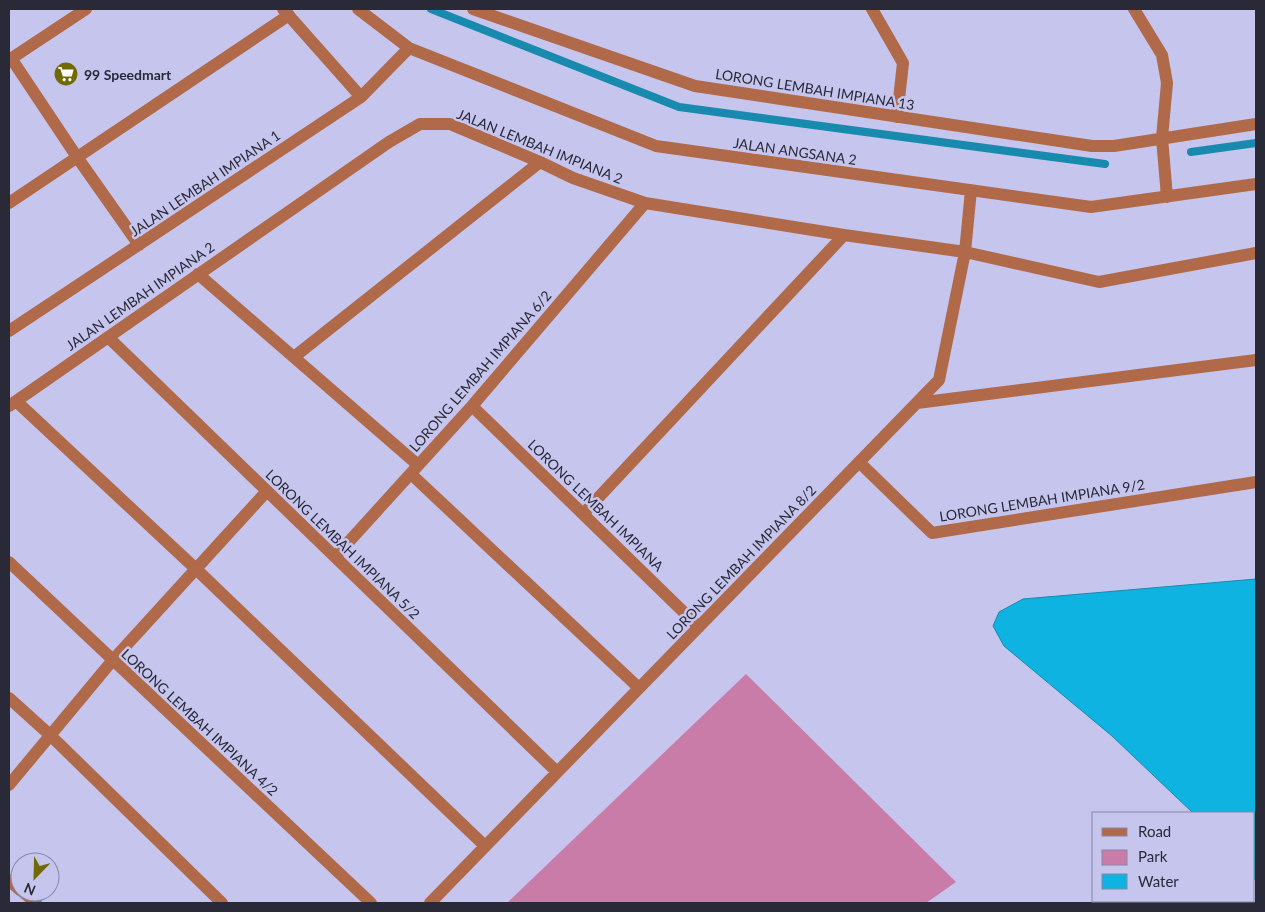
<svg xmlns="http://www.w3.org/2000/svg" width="1265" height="912" font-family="Lato,sans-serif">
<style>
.green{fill:#ca7ca9}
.water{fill:#0fb3e1;stroke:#178aae}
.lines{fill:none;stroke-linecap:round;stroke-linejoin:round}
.stream{stroke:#178aae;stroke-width:8}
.minor{stroke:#b06949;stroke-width:12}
.labels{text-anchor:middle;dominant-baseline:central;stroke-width:5;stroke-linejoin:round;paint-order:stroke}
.poi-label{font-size:14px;font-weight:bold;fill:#292938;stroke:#c5c5ed;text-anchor:start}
.street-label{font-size:14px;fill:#292938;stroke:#c5c5ed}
</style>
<rect width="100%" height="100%" fill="#c5c5ed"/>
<!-- green -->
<path class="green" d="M746 674 956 882 926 903H507Z"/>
<!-- water -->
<path class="water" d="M1256 579V880L1254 879V813H1193L1112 736 1004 646 993 626 999 612 1023 599Z"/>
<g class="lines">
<!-- stream -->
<path class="stream" d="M431 9 679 107 1105 164
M1191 152 1256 143"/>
<!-- minor -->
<path class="minor" d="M283 9 361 97
M358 9 409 48 656 146 1091 207 1256 184
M473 9 695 86 1092 146H1114L1256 124
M872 9 903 63 897 117
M1134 9 1162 55 1167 83 1162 138 1167 197
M11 58 77 157 139 245
M9 60 86 9
M9 203 289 15
M198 274 418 465
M9 331 361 97 409 48
M108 337 557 772
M294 357 540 162
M16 401 196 569 485 846
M917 403 1256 360
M9 406 389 142 420 124H450L540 162 573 178 645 203 844 235 965 252 1099 282 1256 253
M472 406 699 627
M859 462 932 533 1256 482
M411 474 639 688
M583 514 844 235
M335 557 472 406 645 203
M9 562 371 903
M9 698 50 735 222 903
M9 785 112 661 267 491
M9 880 20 890
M23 892 36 903
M430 903 939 380 965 252 971 190"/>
</g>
<!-- icons -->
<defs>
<symbol id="supermarket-disc" viewBox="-11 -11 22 22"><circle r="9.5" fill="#716a03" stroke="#c5c5ed"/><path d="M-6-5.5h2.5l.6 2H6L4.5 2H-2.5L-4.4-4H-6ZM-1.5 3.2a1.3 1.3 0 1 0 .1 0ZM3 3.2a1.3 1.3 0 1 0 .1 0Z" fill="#fff"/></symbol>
</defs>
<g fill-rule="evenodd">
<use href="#supermarket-disc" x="52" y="60" width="28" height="28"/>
</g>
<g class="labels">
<!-- poi labels -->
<g class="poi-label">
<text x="84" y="74">99 Speedmart</text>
</g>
<!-- street labels -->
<g class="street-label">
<text transform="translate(815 89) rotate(9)">LORONG LEMBAH IMPIANA 13</text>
<text transform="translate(540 146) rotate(22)">JALAN LEMBAH IMPIANA 2</text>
<text transform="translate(795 151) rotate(8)">JALAN ANGSANA 2</text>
<text transform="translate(205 183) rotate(-34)">JALAN LEMBAH IMPIANA 1</text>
<text transform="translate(140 296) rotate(-35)">JALAN LEMBAH IMPIANA 2</text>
<text transform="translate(480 371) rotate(-49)">LORONG LEMBAH IMPIANA 6/2</text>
<text transform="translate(1042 500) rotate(-9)">LORONG LEMBAH IMPIANA 9/2</text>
<text transform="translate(596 505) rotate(44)">LORONG LEMBAH IMPIANA</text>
<text transform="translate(343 544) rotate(44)">LORONG LEMBAH IMPIANA 5/2</text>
<text transform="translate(741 562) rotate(-46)">LORONG LEMBAH IMPIANA 8/2</text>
<text transform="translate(200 722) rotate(43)">LORONG LEMBAH IMPIANA 4/2</text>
</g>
</g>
<!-- border -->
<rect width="1265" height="912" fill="none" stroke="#292938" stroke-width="20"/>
<!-- legend -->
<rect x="1092" y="812" width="162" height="90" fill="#c5c5ed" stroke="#8787a5"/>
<rect x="1102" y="828" width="25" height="8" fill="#b06949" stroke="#8787a5"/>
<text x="1138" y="837" font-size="15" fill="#292938">Road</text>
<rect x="1102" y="850" width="25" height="15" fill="#ca7ca9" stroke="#8787a5"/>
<text x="1138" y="862" font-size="15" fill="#292938">Park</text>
<rect x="1102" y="874" width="25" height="15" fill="#0fb3e1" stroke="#8787a5"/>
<text x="1138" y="887" font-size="15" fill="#292938">Water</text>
<!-- north arrow -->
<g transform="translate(35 877) rotate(203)"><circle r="24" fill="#c5c5ed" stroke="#8787a5"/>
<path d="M0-4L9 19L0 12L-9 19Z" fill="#716a03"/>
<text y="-8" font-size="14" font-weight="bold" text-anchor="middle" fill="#292938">N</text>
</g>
</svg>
